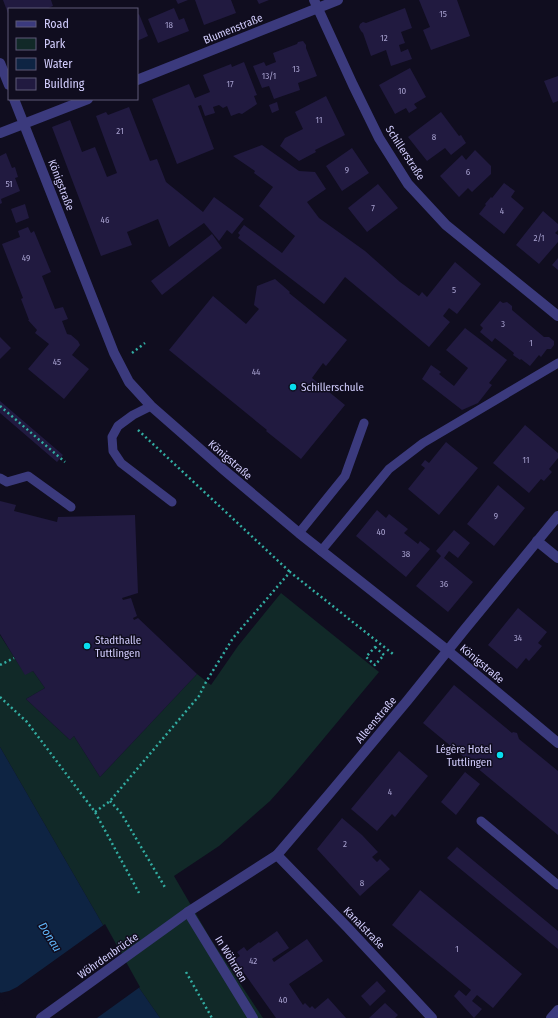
<svg xmlns="http://www.w3.org/2000/svg" width="558" height="1018" font-family="'Fira Sans Condensed',sans-serif">
<style>
.green{fill:#112928}
.water{fill:#0e2443}
.pier{fill:#100d1f}
.building{fill:#211a40}
.lines{fill:none;stroke-linecap:round;stroke-linejoin:round}
.path{stroke:#32ada2;stroke-width:2.5;stroke-dasharray:2 3;stroke-linecap:butt}
.service{stroke:#3b3a7d;stroke-width:9}
.minor{stroke:#3b3a7d;stroke-width:10}
.tertiary{stroke:#3b3a7d;stroke-width:10}
.poi-dot{fill:#08deef;stroke:#100d1f;stroke-width:1.5}
.labels{text-anchor:middle;dominant-baseline:central;stroke-width:3;stroke-linejoin:round;paint-order:stroke}
.number-label{font-size:9px;fill:#a6a0ce}
.street-label{font-size:11px;fill:#d2cdfd;stroke:#100d1f}
.poi-label{font-size:11px;fill:#d2cdfd;stroke:#100d1f;text-anchor:start}
.water-label{font-size:12px;font-style:italic;fill:#5fb6fa;stroke:#100d1f}
</style>
<rect width="100%" height="100%" fill="#100d1f"/>
<!-- green -->
<path class="green" d="M281 593 379 672 295 773 270 801 219 846 174 876 210 938 263 1018H160L135 982 107 932 0 747V635L25 674 33 671 45 688 26 699 70 740 74 736 100 777 197 674 211 685 238 646Z"/>
<!-- water -->
<path class="water" d="M0 747 107 932 135 982 160 1018H15L0 992Z"/>
<!-- pier -->
<path class="pier" d="M105 924 140 987 97 1018H13L0 996V993L9 991 17 987Z"/>
<!-- building -->
<path class="building" d="M3 0H51L53 6 46 9H9V16Z
M176 0H188L178 4Z
M195 0H231L236 13 204 25Z
M257 0H269L259 4Z
M419 0H457L470 36 431 50 423 30 430 27Z
M174 8 179 20 184 18 189 31 158 43 148 19Z
M405 8 412 28 401 32 405 43 399 45 401 52 408 49 412 59 391 66 386 50 371 56 363 33 361 31 359 27 360 24 363 22 366 23Z
M139 14 148 36 137 41V15Z
M303 41 306 45V48L317 76 298 83 300 90 274 99 269 86 262 88 253 66 264 62 266 66 276 62 273 53 297 44 298 42Z
M244 62 257 95 254 96 257 104 242 114 239 113 231 116 227 106 223 108 219 105 213 107 215 113 205 116 201 105 198 106 214 149 177 164 152 99 189 84 195 98 210 92 203 75 231 64 232 67Z
M410 68 426 97 414 104 417 108 409 113 406 108 395 114 379 85Z
M558 76V101L553 103 544 81Z
M326 96 345 135 315 150 316 152 299 161 280 146 285 138 303 129 295 112Z
M277 102 279 110 272 113 269 105Z
M129 107 150 161 157 159 166 182 203 212 214 197 244 219 232 234 227 230 219 241 204 223 169 247 158 219 127 232 132 245 101 256 52 127 70 120 82 152 95 147 107 177 117 173 96 116 106 112 108 115Z
M441 112 459 136 461 135 466 143 451 155 445 148 427 161 408 137Z
M262 145 299 171 315 172 326 189 307 202 319 218 365 251 400 282 419 296 422 292 427 297 455 262 481 284 457 314 449 308 443 316 450 322 429 347 345 277 324 304 238 238 240 235 238 233 244 225 282 253 295 236 259 206 273 187 254 173 255 171 233 156Z
M352 148 369 173 342 191 326 166Z
M475 150 491 166V174L472 192 468 188 459 197 440 176 462 155 466 160Z
M6 153 12 168 15 167 18 177 15 178 20 191 1 199 2 203 0 204V156Z
M504 183 515 191 511 197 524 208 504 234 479 214 486 205 485 204 491 197 492 198Z
M378 184 398 208 367 232 348 208Z
M25 204 29 218 16 223 11 209Z
M543 211 558 224V230L555 233 558 235V242L539 264 516 245Z
M28 227 31 233 34 231 51 272 42 276 55 309 63 307 68 319 62 321 67 334 71 335 78 341 80 345 72 355 89 369 64 399 28 369 49 344 35 333 37 330 28 320H29L21 299 23 298 2 244 20 237 18 231Z
M212 234 222 248 162 295 151 281Z
M558 258V270L552 265Z
M275 279 290 292 289 293 347 340 326 366 323 363 312 378 345 405 301 459 266 431 267 430 169 350 213 296 246 324 259 309 254 305 257 286Z
M500 301 503 303 507 302 512 306V310L544 337H549L554 341V345L551 349H547L541 357 539 355 530 366 521 359 520 360 513 355 514 353 495 338 492 342 480 332 483 328 480 325Z
M465 328 507 360 489 383 492 385 478 403 462 410 422 379 431 365 441 372 439 374 454 386 468 368 446 350Z
M0 337 11 348 0 359Z
M0 401 63 455 57 462 0 413Z
M525 425 558 453V458L549 469 552 472 544 481 541 479 529 493 493 463Z
M446 442 478 468 439 515 408 489 425 468 421 465 425 460 429 463Z
M498 485 525 508 494 546 467 524Z
M0 501 16 505 14 511 57 522 58 517 135 515 138 593 122 598 123 600 131 598 137 616 133 618 134 620 138 618 197 674 100 777 74 736 70 740 26 699 45 688 33 671 25 675 0 634Z
M377 510 386 518 389 514 408 529 404 533 418 544 420 541 430 549 406 577 356 536Z
M454 530 470 543 458 558 449 551 444 558 473 582 448 612 416 586 441 556 436 551Z
M518 608 547 632 538 643 542 646 529 661 526 658 517 669 488 645Z
M454 685 512 733 513 732 517 733 519 739 558 771V835L423 723Z
M399 751 428 776 395 817 392 814 377 831 351 809Z
M465 772 480 784 456 815 441 802Z
M342 818 362 835 378 852 372 857 377 862 380 859 390 869 360 896 317 849Z
M457 847 558 931V949L447 858Z
M420 890 522 974 493 1008 477 995 472 1001 482 1009 474 1018 454 996 459 990 466 996 471 990 392 925Z
M277 931 289 948 272 959 274 962 307 939 323 961 289 984 303 1005 305 1003 310 1008 312 1006 315 1009 328 998 346 1018H276L242 970 239 972 231 962 240 956 237 952 244 947 247 951 259 942 260 943Z
M377 981 386 991 370 1006 361 996Z
M385 1003 398 1015 395 1018H369Z"/>
<g class="lines">
<!-- path -->
<path class="path" d="M132 353 145 343
M0 406 65 462
M138 430 290 572
M375 647 384 655 375 665 366 657Z
M0 665 14 658
M0 697 27 722 95 812 139 893
M110 801 121 813 166 889
M95 812 110 801 199 696 206 682 233 638 290 572 393 654
M186 972 212 1018"/>
<!-- service -->
<path class="service" d="M151 406 133 415 118 426 112 437 113 451 121 463 172 502
M0 478 7 482 28 476 71 507
M299 533 345 476 364 423
M321 551 389 469 423 443 558 363
M481 821 558 885"/>
<!-- minor -->
<path class="minor" d="M314 0 353 85 379 138 408 184 446 225 558 316
M0 63 9 85
M137 80 338 0
M14 99 114 353 129 382 151 406 224 470 299 533 447 650
M0 133 88 99
M537 541 558 558
M277 855 347 927 432 1018
M188 912 253 1018
M551 1018 558 1010"/>
<!-- tertiary -->
<path class="tertiary" d="M447 650 558 743
M41 1018 188 912 277 855 330 793 407 701 465 629 558 516"/>
</g>
<!-- markers -->
<g class="poi-dot">
<circle cx="293" cy="387" r="4"/>
<circle cx="87" cy="646" r="4"/>
<circle cx="500" cy="755" r="4"/>
</g>
<g class="labels">
<!-- number labels -->
<g class="number-label">
<text x="443" y="14">15</text>
<text x="169" y="25">18</text>
<text x="384" y="38">12</text>
<text x="296" y="69">13</text>
<text x="269" y="76">13/1</text>
<text x="230" y="84">17</text>
<text x="402" y="91">10</text>
<text x="319" y="120">11</text>
<text x="120" y="131">21</text>
<text x="434" y="137">8</text>
<text x="347" y="170">9</text>
<text x="468" y="172">6</text>
<text x="9" y="184">51</text>
<text x="373" y="208">7</text>
<text x="502" y="211">4</text>
<text x="105" y="220">46</text>
<text x="539" y="238">2/1</text>
<text x="26" y="258">49</text>
<text x="454" y="290">5</text>
<text x="503" y="324">3</text>
<text x="531" y="343">1</text>
<text x="57" y="362">45</text>
<text x="256" y="372">44</text>
<text x="526" y="460">11</text>
<text x="496" y="516">9</text>
<text x="381" y="532">40</text>
<text x="406" y="554">38</text>
<text x="444" y="584">36</text>
<text x="518" y="638">34</text>
<text x="390" y="792">4</text>
<text x="345" y="844">2</text>
<text x="362" y="883">8</text>
<text x="457" y="949">1</text>
<text x="253" y="961">42</text>
<text x="283" y="1000">40</text>
</g>
<!-- street labels -->
<g class="street-label">
<text transform="translate(233 29) rotate(-22)">Blumenstraße</text>
<text transform="translate(405 153) rotate(57)">Schillerstraße</text>
<text transform="translate(61 185) rotate(69)">Königstraße</text>
<text transform="translate(230 460) rotate(41)">Königstraße</text>
<text transform="translate(482 664) rotate(40)">Königstraße</text>
<text transform="translate(376 720) rotate(-50)">Alleenstraße</text>
<text transform="translate(364 928) rotate(46)">Kanalstraße</text>
<text transform="translate(108 956) rotate(-35)">Wöhrdenbrücke</text>
<text transform="translate(231 959) rotate(59)">In Wöhrden</text>
</g>
<!-- poi labels -->
<g class="poi-label">
<text x="301" y="387">Schillerschule</text>
<text x="95" y="640">Stadthalle<tspan x="95" dy="13">Tuttlingen</tspan></text>
<text x="492" y="749" text-anchor="end">Légère Hotel<tspan x="492" dy="13">Tuttlingen</tspan></text>
</g>
<!-- water labels -->
<g class="water-label">
<text transform="translate(50 937) rotate(58)">Donau</text>
</g>
</g>
<!-- legend -->
<rect x="8" y="8" width="130" height="92" fill="#100d1f" stroke="#5e5a78"/>
<rect x="16" y="21" width="20" height="6" fill="#3b3a7d" stroke="#5e5a78"/>
<text x="44" y="28" font-size="12" fill="#d2cdfd">Road</text>
<rect x="16" y="38" width="20" height="12" fill="#112928" stroke="#5e5a78"/>
<text x="44" y="48" font-size="12" fill="#d2cdfd">Park</text>
<rect x="16" y="58" width="20" height="12" fill="#0e2443" stroke="#5e5a78"/>
<text x="44" y="68" font-size="12" fill="#d2cdfd">Water</text>
<rect x="16" y="78" width="20" height="12" fill="#211a40" stroke="#5e5a78"/>
<text x="44" y="88" font-size="12" fill="#d2cdfd">Building</text>
</svg>
